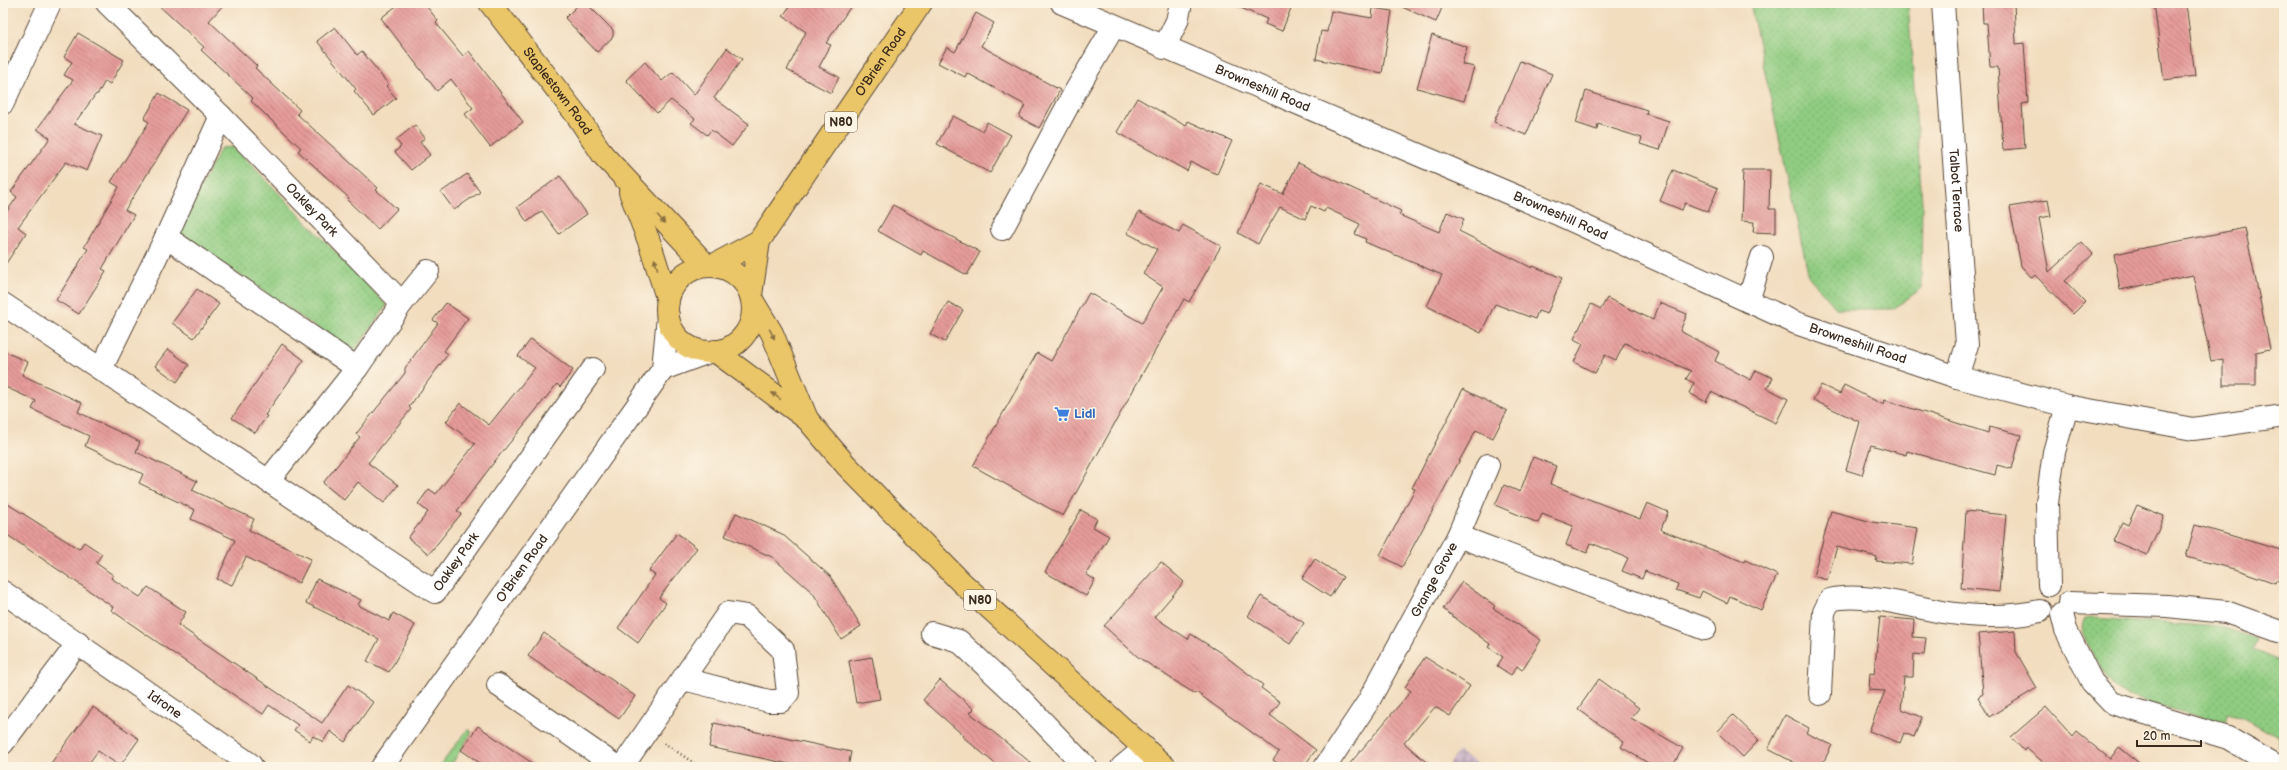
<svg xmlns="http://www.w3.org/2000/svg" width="2287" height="770" font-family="'Balsamiq Sans',sans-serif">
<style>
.industrial{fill:url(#industrial-grid)}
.grass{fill:url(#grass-dots);stroke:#667b50}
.building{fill:url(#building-back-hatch)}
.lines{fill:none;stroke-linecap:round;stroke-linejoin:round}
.minor-casing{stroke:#564536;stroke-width:24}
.major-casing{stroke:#564536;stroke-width:24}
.path{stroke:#564536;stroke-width:2.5;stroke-dasharray:1 3;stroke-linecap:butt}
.minor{stroke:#fff;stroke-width:22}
.major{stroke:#eac669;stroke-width:22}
.oneway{fill:#8a7040}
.labels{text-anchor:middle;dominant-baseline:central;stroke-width:3;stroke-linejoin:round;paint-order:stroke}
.shield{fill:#fcf5e5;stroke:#75675a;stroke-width:1}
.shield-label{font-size:12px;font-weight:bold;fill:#3b2a1e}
.street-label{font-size:13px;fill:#3b2a1e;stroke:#fcf5e5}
.shop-label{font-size:13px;font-weight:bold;fill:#366cbe;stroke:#fcf5e5;text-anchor:start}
</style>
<defs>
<pattern id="industrial-grid" width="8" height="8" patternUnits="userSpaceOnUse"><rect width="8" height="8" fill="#d1bdcb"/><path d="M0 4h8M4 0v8" fill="none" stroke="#ab9aa4"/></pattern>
<pattern id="grass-dots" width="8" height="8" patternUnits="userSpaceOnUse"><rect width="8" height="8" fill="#90cc81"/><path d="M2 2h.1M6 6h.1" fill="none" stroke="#7daf6f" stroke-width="1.8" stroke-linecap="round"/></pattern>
<pattern id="building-back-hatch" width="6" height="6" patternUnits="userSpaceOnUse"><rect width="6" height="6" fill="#e59b9a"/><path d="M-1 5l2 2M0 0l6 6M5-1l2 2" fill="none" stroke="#bb7f7d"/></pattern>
</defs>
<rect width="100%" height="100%" fill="#fcf5e5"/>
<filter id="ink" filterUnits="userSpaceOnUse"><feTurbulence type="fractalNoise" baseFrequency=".025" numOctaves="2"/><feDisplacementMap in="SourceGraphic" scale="8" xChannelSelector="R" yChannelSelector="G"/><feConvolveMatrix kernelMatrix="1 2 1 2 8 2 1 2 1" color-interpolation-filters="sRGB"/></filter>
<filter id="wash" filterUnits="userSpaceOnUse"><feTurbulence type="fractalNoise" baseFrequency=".012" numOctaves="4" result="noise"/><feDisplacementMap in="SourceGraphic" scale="16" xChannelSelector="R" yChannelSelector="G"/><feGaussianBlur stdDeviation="0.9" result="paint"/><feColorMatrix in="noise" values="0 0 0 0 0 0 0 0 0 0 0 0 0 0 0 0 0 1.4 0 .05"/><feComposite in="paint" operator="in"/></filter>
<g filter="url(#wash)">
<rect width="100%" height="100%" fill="#f2ddbf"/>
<!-- industrial -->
<path class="industrial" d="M1458 751 1482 767H1448Z"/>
<!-- grass -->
<path class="grass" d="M1750 3H1908L1922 202 1921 289 1893 309H1837L1809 277Z
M234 147 387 305 353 353 181 235 178 228 221 148Z
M2093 618 2222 627 2257 639 2253 649 2284 662V749L2279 747V737L2240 717 2227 713 2226 721 2221 722C2198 715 2132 702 2116 689 2105 679 2098 662 2091 650 2086 640 2078 630 2085 619Z
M468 729 472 732 450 767H439Z"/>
<g id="blocks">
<!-- building -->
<path class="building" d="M156 3H225L209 21 257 66 255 68 300 110 297 114 378 188 376 190 397 209 378 229 347 200 349 198 298 151 301 148 251 101 253 98 201 50 204 47Z
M400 3H424L438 21 436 23 463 56 469 51 523 122 490 147 465 114 473 108 451 79 437 91 381 18Z
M580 3H586L613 30V37L597 52 565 18Z
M792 3H853L826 43 831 45 819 67 839 77 831 93 787 70 806 32 783 16Z
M1229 3H1293L1282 31 1265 24 1267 19Z
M1393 3H1444L1436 22Z
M1982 3H2014L2016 44 2024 43 2028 103 2022 104 2025 148 2003 150 1998 67H1990L1987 23H1983Z
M2154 3H2186L2195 76 2164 80Z
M1373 8 1392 11 1382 73 1316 59 1321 31 1327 32 1331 11 1372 18Z
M976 13 994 23 981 46 1060 90 1039 128 1019 117 1025 105 967 73 965 77 938 63 947 47 955 52Z
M335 27 357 55 362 51 388 84 386 86 396 98 374 115 354 91 356 89 317 41Z
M78 33 124 60 110 84 105 81 98 94H96L74 124 102 136 87 171 66 162 18 227 26 233 3 268V217L17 197 11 192 50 138 37 129 73 80 64 75 72 62 64 57Z
M1432 35 1467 47 1462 64 1474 67 1464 101 1417 88Z
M727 48 742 59 714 98 749 124 732 146 711 130 707 135 691 123 695 119 671 100 657 113 626 80 645 62 662 81 673 72 694 95Z
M1520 61 1552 74 1526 135 1494 122Z
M1586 91 1647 110 1646 114 1669 121 1660 150 1640 144 1642 138 1617 130 1598 124 1597 130 1576 123Z
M159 93 187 110 125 210 134 215 102 269 106 271 79 314 56 300 88 249 84 247 119 187 111 182 149 122 144 119Z
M1137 98 1186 126 1188 121 1232 141 1217 174 1191 162 1187 171 1117 132Z
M953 116 982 131 987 122 1011 135 990 173 937 144Z
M415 125 425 138 420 142 430 155 411 170 395 152 401 146 396 140Z
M1298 163 1401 211 1399 215 1439 232 1447 212 1464 219 1459 231 1532 268 1533 266 1562 278 1547 314 1538 311 1535 319 1495 304 1481 333 1427 306 1442 275 1365 242 1366 239 1355 234 1360 224 1326 208 1324 212 1311 206 1305 219 1280 207 1258 244 1238 233 1261 184 1283 194Z
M1673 170 1718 188 1708 212 1685 203 1682 210 1660 201Z
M1743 170H1770L1769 209H1776V233L1753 232 1754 222 1741 221Z
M467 174 480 192 454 210 441 192Z
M560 176 587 214 559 234 542 211 527 222 517 207Z
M2048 200 2051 216 2039 218 2049 272 2082 242 2093 254 2065 281 2085 302 2073 314 2035 275 2032 278 2021 266 2010 207Z
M893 205 980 252 967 275 923 251 921 255 878 231Z
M1139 212 1179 233 1183 225 1221 246 1189 302 1184 299 1063 516 973 466 1037 353 1051 361 1089 293 1142 323 1163 287 1143 274 1157 249 1127 233Z
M2245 228 2270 349 2256 352V385H2223V359L2211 361 2193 275 2120 290 2114 254Z
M197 289 219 304 194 338 172 323Z
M1607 298 1653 320 1660 303 1687 314 1680 331 1719 352 1715 361 1751 380 1756 370 1773 378 1767 388 1788 399 1776 423 1711 392 1706 402 1689 393 1694 383 1686 379 1691 371 1625 343 1616 360 1605 355 1595 373 1574 362 1583 344 1574 339 1591 304 1601 309Z
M948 302 963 310 945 342 930 334Z
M446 303 468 318 444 351 448 354 409 407 411 409 368 463 398 485 384 503 358 482 344 500 323 483 360 437 356 434 405 373V368L438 323 433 320Z
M531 339 573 370 560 387 557 384 495 461 457 511 461 514 429 554 408 538 428 512 418 504 429 489 436 494 475 444 446 422 460 403 489 425 535 368 518 356Z
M282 344 304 360 265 415 267 416 255 433 232 418Z
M168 349 189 365 177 382 155 366Z
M3 351 28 362 22 375 82 403 78 412 140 442 136 452 197 481 192 490 254 519 249 530 311 559 299 583 246 557 232 585 217 579 235 540 191 519 195 510 139 483 143 474 85 446 89 436 32 409 36 401 3 386Z
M1821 385 1840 394 1844 385 1884 405 1885 400 1988 433 1989 427 2021 435 2012 469 1997 465 1995 475 1907 451 1906 455 1871 445 1862 475 1846 470 1860 422 1813 400Z
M1463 389 1507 411 1493 438 1476 430 1402 567 1380 555 1415 489 1412 488Z
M1533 457 1556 466 1550 484 1640 519 1647 503 1668 512 1661 529 1663 531 1744 562 1745 560 1777 575 1761 610 1730 596 1727 603 1702 591 1699 598 1676 590 1678 584 1645 571 1642 579 1622 571 1628 558 1591 543 1587 553 1566 545 1573 526 1542 514 1538 523 1495 505 1504 485 1520 492Z
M3 501 79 549 84 542 102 554 96 563 113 575 111 578 140 597 148 587 186 612 178 625 322 723 348 685 373 702 345 742 330 731 323 742 313 736 310 741 294 730 298 725 269 705 263 714 228 691 111 610 113 607 3 532Z
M2137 505 2164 516 2147 555 2113 541 2122 522 2128 525Z
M1081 510 1097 519 1093 527 1109 536 1086 574 1095 580 1086 596 1045 572Z
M1831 511 1872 522 1918 528 1912 564 1876 561 1877 557 1837 547 1827 580 1813 576Z
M1966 511 2006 515 1999 592 1961 588Z
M736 513 782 534 830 576 861 626 841 639 813 593 772 557 725 536Z
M2195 525 2284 551V583L2276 580 2275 583 2238 570 2186 557Z
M677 533 697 548 659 598 666 603 638 643 618 628 655 575 649 571Z
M1315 559 1343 577 1330 597 1302 579Z
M1161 562 1184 582 1154 617 1188 639 1191 634 1221 653 1263 685 1261 688 1280 702 1270 715 1316 750 1303 767H1282L1273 760 1279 752 1196 692 1195 694 1138 657 1104 626Z
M317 579 361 600 358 605 389 621 393 613 415 625 389 672 367 661 379 639 306 603Z
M1462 582 1495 606 1493 608 1541 640 1522 670 1517 666 1511 675 1497 666 1503 657 1488 647 1490 644 1443 609Z
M1261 596 1304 623 1290 644 1248 616Z
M1880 617 1914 620 1913 637 1926 638 1924 655 1914 654 1913 677H1904L1901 709 1922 717 1914 737 1904 733 1900 743 1869 731 1885 691 1869 690 1870 673 1874 674Z
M2015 631 2016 652 2037 688 1989 717 1978 697 1983 694 1978 634Z
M544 633 635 696 619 719 528 656Z
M872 657 880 699 856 703 849 661Z
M1425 657 1470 686 1450 716 1435 707 1404 743 1432 767H1347L1411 691 1405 687Z
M1599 679 1639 708 1631 718 1683 748 1672 767H1655L1621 747 1624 742 1578 709Z
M940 680 974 709 970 713 1036 767H999L963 737 964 736 923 700Z
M93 707 139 739 120 766 98 751 86 767H48Z
M2046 707 2073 737 2077 732 2110 759 2119 747 2144 767H2049L2026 748 2024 751 2011 737Z
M1733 715 1759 740 1743 757 1717 732Z
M1785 715 1809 728 1806 733 1832 745 1821 767H1803L1768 749Z
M714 723 851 752 848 767H803L709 747Z
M478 726 501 742 538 767H486L461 750Z"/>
</g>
</g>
<g filter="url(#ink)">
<use href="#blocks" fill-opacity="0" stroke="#564536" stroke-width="1"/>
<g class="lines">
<defs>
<g id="minor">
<path id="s1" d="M107 3 221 116 402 303"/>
<path id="s2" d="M1062 3 1560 215 1796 323 1957 377 2067 406 2193 429 2284 416"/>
<path id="s3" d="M1943 3 1967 345 1957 377"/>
<path d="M1164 48 1177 21 1181 3"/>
<path d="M3 103 50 3"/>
<path d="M1002 229 1075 92 1114 26"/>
<path d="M166 237 357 368"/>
<path d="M1748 301 1762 257"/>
<path id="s4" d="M3 304 435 592 593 369"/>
<path d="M101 369 166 237 221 116"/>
<path d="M663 369 709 352"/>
<path d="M268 481 357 368 402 303 428 271"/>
<path d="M1458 536 1488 465"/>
<path d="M2049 585 2047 503 2054 452 2067 406"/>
<path id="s5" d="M3 592 250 764 252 767"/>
<path d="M2069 603 2167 606 2226 612 2284 633"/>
<path d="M2062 614 2066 630 2092 682 2112 703 2228 738 2278 767"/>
<path d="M932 633 959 641 1020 698 1086 767"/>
<path d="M498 685 617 767"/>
<path d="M1820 694 1824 612 1830 600C1861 592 1911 606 1942 612 1974 617 2009 618 2040 611"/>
<path d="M3 743 78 643"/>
<path id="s6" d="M382 767 663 369 668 316"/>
<path d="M622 767 728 613 747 616 783 650 788 693 781 701H769L684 679"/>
<path d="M1122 767 1145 748"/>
<path id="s7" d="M1325 767 1368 702 1458 536 1705 629"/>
</g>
<g id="major">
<path id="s8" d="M490 3 578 117 603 155 707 266"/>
<path d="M630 192 650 244 668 301"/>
<path d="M712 266 759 241"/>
<circle cx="710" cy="309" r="43"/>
<path id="s9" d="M751 295 759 241 921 3"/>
<path d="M752 300 772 333 807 419"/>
<path d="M715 351 807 419 846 465 962 583 1165 767"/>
</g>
</defs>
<!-- minor casing -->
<use href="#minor" class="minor-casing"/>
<!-- major casing -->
<use href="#major" class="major-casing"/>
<!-- path -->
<path class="path" d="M664 743 700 767"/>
<!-- minor -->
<use href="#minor" class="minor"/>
<!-- major -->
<use href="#major" class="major"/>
</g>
<!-- one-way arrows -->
<defs><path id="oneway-solid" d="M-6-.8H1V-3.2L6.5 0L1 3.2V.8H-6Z"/></defs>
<g class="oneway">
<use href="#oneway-solid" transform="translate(661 219) rotate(48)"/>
<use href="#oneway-solid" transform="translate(656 264) rotate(-107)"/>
<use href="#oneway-solid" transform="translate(772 334) rotate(63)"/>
<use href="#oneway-solid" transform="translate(776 396) rotate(-143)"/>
</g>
</g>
<!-- icons -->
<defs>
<symbol id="supermarket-bare" viewBox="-9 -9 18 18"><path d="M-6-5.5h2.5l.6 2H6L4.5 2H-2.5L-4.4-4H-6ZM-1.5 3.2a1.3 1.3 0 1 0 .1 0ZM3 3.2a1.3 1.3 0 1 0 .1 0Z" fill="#3f7fe0" stroke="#fcf5e5" stroke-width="2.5" paint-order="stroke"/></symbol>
</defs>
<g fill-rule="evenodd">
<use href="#supermarket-bare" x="1051" y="403" width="22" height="22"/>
</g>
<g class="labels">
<!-- shield labels -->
<g class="shield">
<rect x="825" y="112" width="32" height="20" rx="3"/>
<rect x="964" y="590" width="32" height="20" rx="3"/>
</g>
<g class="shield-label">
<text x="841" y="122">N80</text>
<text x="980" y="600">N80</text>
</g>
<!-- street labels -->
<g class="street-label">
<text stroke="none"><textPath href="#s9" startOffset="271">O'Brien Road</textPath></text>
<text stroke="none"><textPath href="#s2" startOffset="218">Browneshill Road</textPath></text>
<text stroke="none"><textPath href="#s8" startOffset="111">Staplestown Road</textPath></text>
<text stroke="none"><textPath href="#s3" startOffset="188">Talbot Terrace</textPath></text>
<text stroke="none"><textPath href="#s1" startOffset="291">Oakley Park</textPath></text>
<text stroke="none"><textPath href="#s2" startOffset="542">Browneshill Road</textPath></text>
<text stroke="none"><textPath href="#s2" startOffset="866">Browneshill Road</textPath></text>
<text stroke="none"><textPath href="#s4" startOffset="556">Oakley Park</textPath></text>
<text stroke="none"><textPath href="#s6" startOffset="243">O'Brien Road</textPath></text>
<text stroke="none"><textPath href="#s7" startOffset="217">Grange Grove</textPath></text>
<text stroke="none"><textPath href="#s5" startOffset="197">Idrone</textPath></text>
</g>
<!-- shop labels -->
<g class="shop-label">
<text x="1074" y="414">Lidl</text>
</g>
</g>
<!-- margin -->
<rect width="2287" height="770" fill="none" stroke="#fcf5e5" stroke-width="16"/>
<!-- scale -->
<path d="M2137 740v6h64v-6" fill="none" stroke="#3b2a1e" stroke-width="2"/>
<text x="2143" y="740" font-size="12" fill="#3b2a1e" stroke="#fcf5e5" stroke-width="3" paint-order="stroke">20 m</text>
</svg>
